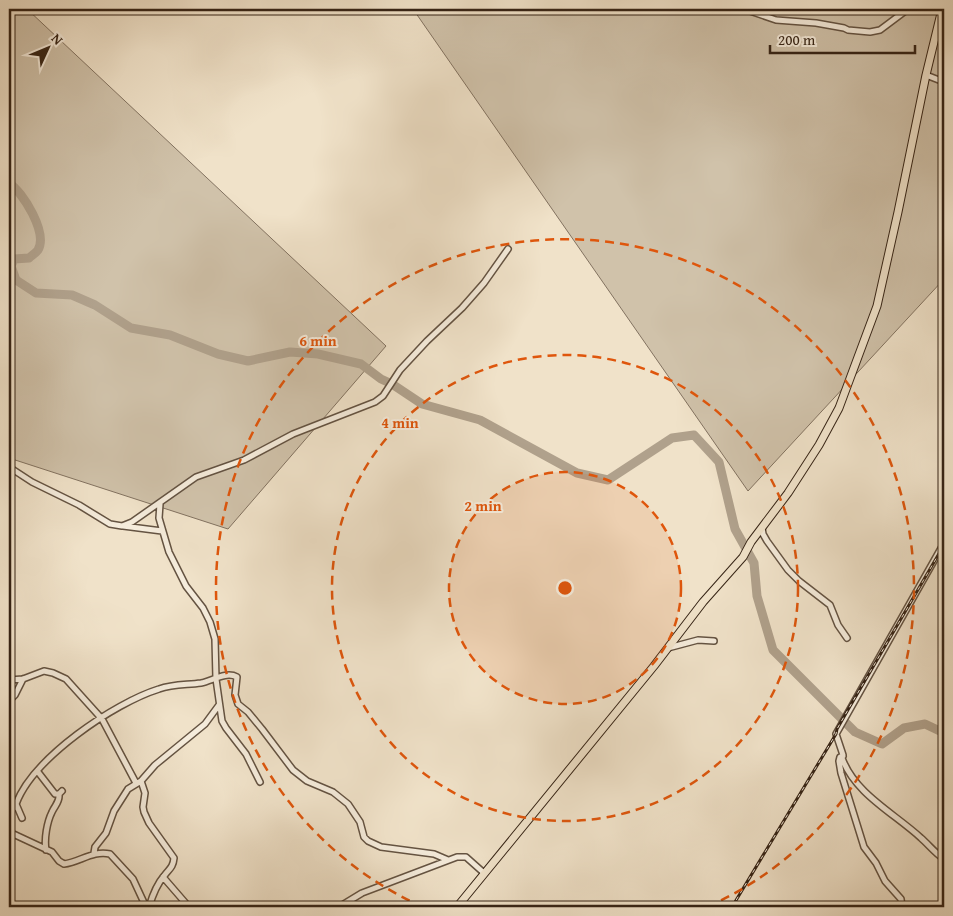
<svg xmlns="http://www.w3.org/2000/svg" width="953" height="916" font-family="'Gentium Book Plus',serif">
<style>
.green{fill:#d0c2aa;stroke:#827260}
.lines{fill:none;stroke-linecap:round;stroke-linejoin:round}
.river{stroke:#b0a18c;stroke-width:9}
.minor-casing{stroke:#645342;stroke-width:8}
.highway-casing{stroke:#352315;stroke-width:9}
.minor{stroke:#f5ecdc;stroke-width:5}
.highway{stroke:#f0e2c9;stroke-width:7}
.rail-casing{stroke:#352315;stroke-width:3}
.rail{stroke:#f5ecdc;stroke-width:1;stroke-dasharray:4;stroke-linecap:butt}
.ring{fill:none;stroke:#df560c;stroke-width:2.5;stroke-dasharray:9 6}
.centre{fill:#df560c;stroke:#f5ecdc;stroke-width:2.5}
.ring-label{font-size:15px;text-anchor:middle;font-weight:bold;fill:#df560c;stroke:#f5ecdc;stroke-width:4;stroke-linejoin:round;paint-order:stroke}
</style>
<rect width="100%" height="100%" fill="#f0e2c9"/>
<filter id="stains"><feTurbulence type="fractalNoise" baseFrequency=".004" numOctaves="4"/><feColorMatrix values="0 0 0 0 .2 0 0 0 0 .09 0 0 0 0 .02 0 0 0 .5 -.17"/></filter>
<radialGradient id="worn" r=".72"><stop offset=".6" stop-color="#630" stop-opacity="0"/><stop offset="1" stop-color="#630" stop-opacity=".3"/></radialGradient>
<!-- green -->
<path class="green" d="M9 9H27L386 346 228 529 9 458Z
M413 9H944V279L748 491Z"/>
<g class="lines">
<!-- river -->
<path class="river" d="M9 183C23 192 48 233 38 250 36 253 31 256 29 258L14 259 11 266 16 280 36 293 72 295 95 305 131 328 170 335 218 354 248 361 290 352 318 354 361 364 381 379 392 384 422 404 480 420 577 473 608 480 672 438 694 435 719 462 735 529 754 563 757 596 773 650 855 732 882 744 904 728 925 724 944 733"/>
<defs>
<path id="minor" d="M744 9 776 20 816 23 844 28 848 30 870 32 880 30 908 9
M926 75 944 82
M9 467 32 482 79 505 110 524 122 526 132 522 196 477 244 460 293 434 375 402 383 396 400 370 427 341 462 308 484 283 508 249
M160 504 159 518 169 552 186 586 203 608 210 622 215 639 216 679 222 721 226 728 246 754 260 782
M123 526 162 531
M762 528 763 534 767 541 788 570 799 581 830 605 838 625 847 638
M944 543 836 734 843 755 842 758C855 794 894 813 921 838 929 845 935 853 944 859
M668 648 698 640 714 641
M9 680 23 679 44 671 53 673 66 679 102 719 136 783
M9 701 15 695 23 679
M843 756 840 757 839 761 841 773 864 847 876 863 885 881 901 899 902 907
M38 772 55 794H59L62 791
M141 781 145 793 143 807 144 812 149 823 174 858C173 868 169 869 164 876 157 884 152 897 149 907
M9 793 11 804 17 808
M22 818 16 804C33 758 114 703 159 689 173 684 187 685 201 683 212 681 226 671 237 677L235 695 238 704 248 712 262 729 293 770 307 781 333 792 348 804 360 822 364 837 368 841 381 847 434 854 448 860
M9 832 52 852 59 861 64 864C80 862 93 850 110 854L133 879 146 907
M46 850C44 839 47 822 52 812 55 805 60 802 59 794
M94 853 95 847 106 833 114 811 128 789 141 781 155 765 205 724 219 705
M163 877 189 907
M339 907 362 893 457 857H466L484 873"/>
<path id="highway" d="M457 907 654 666 703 602 743 557 751 542 788 493 819 445 839 408 877 306 898 212 926 75 942 9"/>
</defs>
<!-- minor casing -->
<use href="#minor" class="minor-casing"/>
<!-- highway casing -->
<use href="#highway" class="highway-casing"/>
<!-- minor -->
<use href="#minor" class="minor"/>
<!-- highway -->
<use href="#highway" class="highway"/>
<defs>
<path id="rail" d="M732 907 836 734 837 729 849 708 944 545"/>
</defs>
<!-- rail casing -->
<use href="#rail" class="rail-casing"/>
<!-- rail -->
<use href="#rail" class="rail"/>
</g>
<!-- distance rings -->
<circle cx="565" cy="588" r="116" fill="#df560c" fill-opacity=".12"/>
<g class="ring">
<circle cx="565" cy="588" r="116"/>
<circle cx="565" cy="588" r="233"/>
<path d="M423 907A349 349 0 1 1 707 907"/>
</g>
<circle cx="565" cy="588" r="8" class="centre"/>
<g class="ring-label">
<text x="318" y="346">6 min</text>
<text x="400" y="428">4 min</text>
<text x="483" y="511">2 min</text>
</g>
<!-- margin -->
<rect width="953" height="916" fill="none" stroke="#f0e2c9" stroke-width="30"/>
<rect x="10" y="10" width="933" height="896" fill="none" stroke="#352315" stroke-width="2.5"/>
<rect x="15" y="15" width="923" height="886" fill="none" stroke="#352315"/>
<!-- north arrow -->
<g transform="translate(48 48) rotate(46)" stroke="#f5ecdc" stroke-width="4" paint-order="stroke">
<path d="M0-4L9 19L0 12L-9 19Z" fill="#352315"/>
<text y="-8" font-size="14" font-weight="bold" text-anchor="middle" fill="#352315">N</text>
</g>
<!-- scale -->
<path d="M770 45v8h145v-8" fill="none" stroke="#352315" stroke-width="2.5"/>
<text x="778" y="45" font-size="15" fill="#352315" stroke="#f5ecdc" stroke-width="4" paint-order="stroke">200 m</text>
<rect width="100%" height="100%" filter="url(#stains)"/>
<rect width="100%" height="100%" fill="url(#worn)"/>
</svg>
